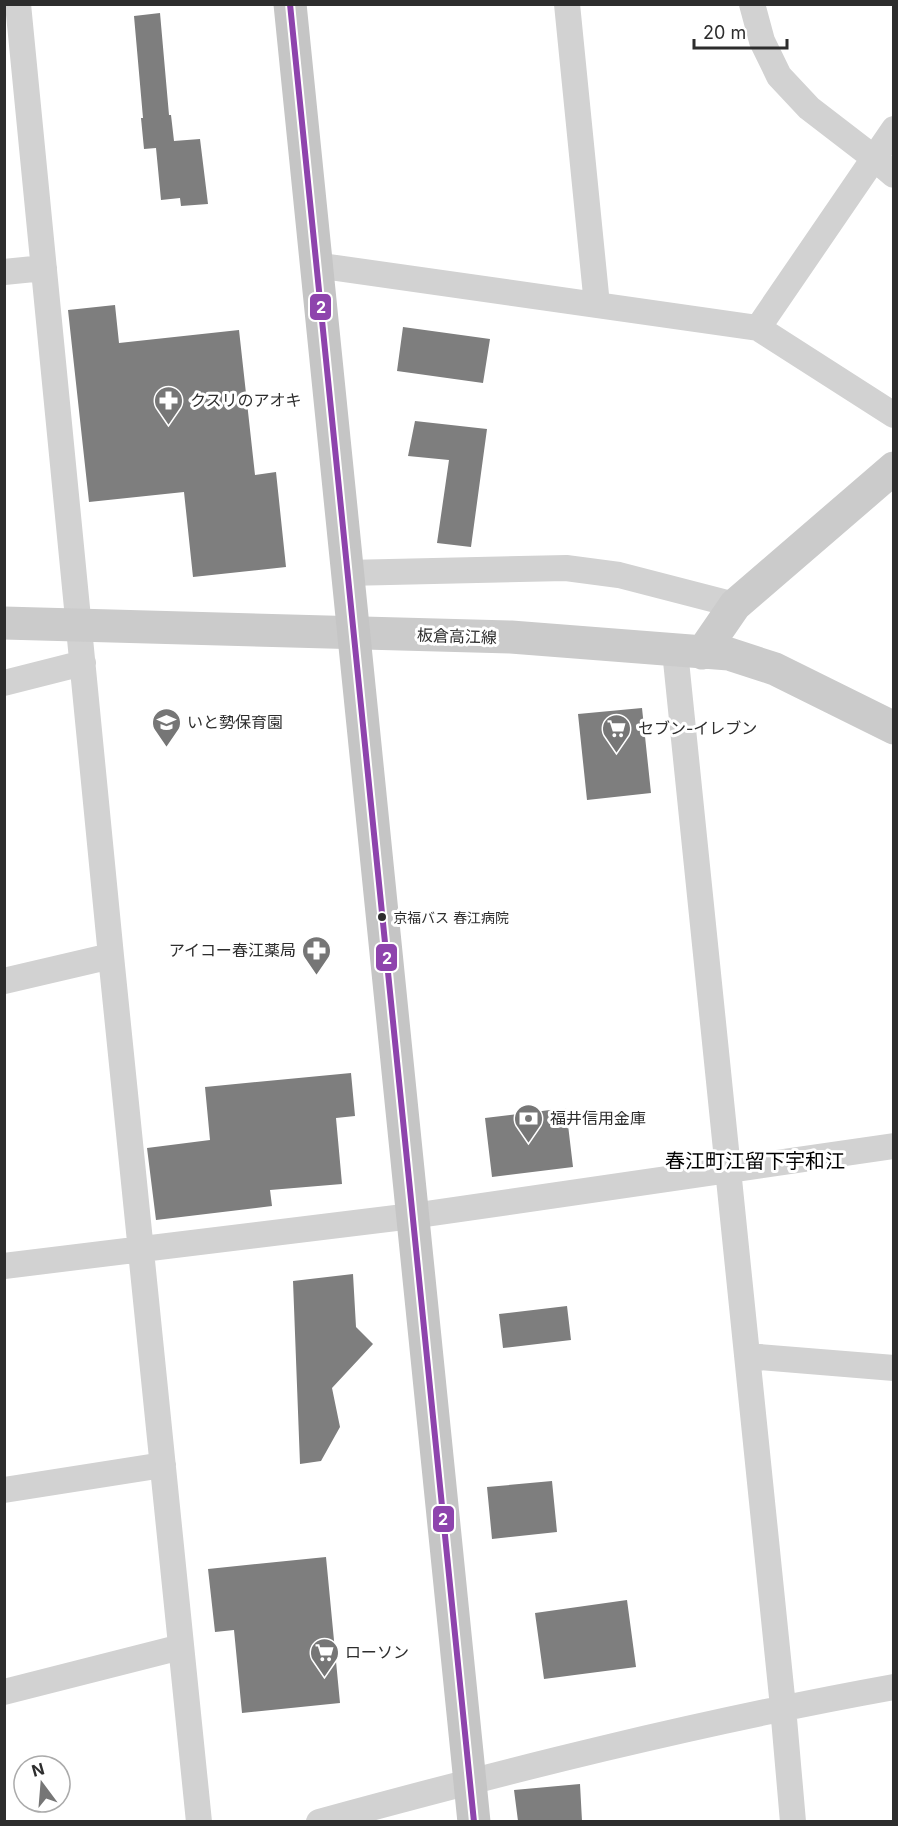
<svg xmlns="http://www.w3.org/2000/svg" width="898" height="1826" font-family="Inter,'Noto Sans JP',sans-serif">
<style>
.building{fill:#7e7e7e}
.lines{fill:none;stroke-linecap:round;stroke-linejoin:round}
.street{stroke:#d2d2d2;stroke-width:26}
.secondary{stroke:#cbcbcb;stroke-width:33}
.primary{stroke:#c5c5c5;stroke-width:33}
.bus-1-casing{stroke:#fff;stroke-width:10}
.bus-1{stroke:#8e44ad;stroke-width:6}
.bus-dot{fill:#2d2d2d;stroke:#fff;stroke-width:2}
.labels{text-anchor:middle;dominant-baseline:central;stroke-width:6;stroke-linejoin:round;paint-order:stroke}
.bus-label{font-size:14px;fill:#2d2d2d;stroke:#fff;text-anchor:start}
.poi-label{font-size:16px;fill:#2d2d2d;stroke:#fff;text-anchor:start}
.street-label{font-size:16px;fill:#2d2d2d;stroke:#fff}
.quarter-label{font-size:20px;fill:#000;stroke:#fff}
.line-badge{stroke:#fff;stroke-width:2}
.badge-label{font-size:16px;text-anchor:middle;font-weight:bold;fill:#fff}
</style>
<rect width="100%" height="100%" fill="#fff"/>
<!-- building -->
<path class="building" d="M160 13 169 115H171L174 141 200 139 208 204 181 206 180 198 161 200 156 148 144 149 141 118H143L134 16Z
M115 305 119 343 239 330 255 475 276 472 286 567 193 577 184 492 89 502 68 310Z
M403 327 490 339 483 383 397 371Z
M415 421 487 429 471 547 437 543 449 460 408 456Z
M642 708 651 793 587 800 578 714Z
M351 1073 355 1116 336 1118 342 1184 270 1190 272 1206 156 1220 147 1148 210 1140 205 1087Z
M566 1108 573 1167 492 1177 485 1118Z
M353 1274 356 1327 373 1344 332 1388 340 1427 321 1461 300 1464 293 1281Z
M567 1306 571 1340 503 1348 499 1314Z
M552 1481 557 1532 492 1539 487 1487Z
M326 1557 340 1703 242 1713 234 1630 215 1632 208 1569Z
M627 1600 636 1667 544 1679 535 1613Z
M580 1784 582 1821H518L514 1790Z"/>
<g class="lines">
<!-- street -->
<path class="street" d="M18 4 111 956 199 1822
M567 4 597 305
M752 4 762 41 779 76 809 108 874 158 894 175
M315 265 758 328 894 415
M4 272 44 268
M758 328 894 129
M346 573 566 568 619 575 735 605
M675 651 783 1707 793 1822
M4 683 83 663
M4 981 111 956
M4 1266 412 1216 894 1146
M747 1356 894 1368
M4 1490 163 1465
M4 1692 181 1647
M319 1822C509 1770 700 1722 894 1687"/>
<!-- secondary -->
<path class="secondary" d="M4 623 511 637 729 654 775 669 894 728
M702 653 735 605 894 468"/>
<!-- primary -->
<path class="primary" d="M290 4 474 1822"/>
<defs>
<path id="bus-1" d="M290 4 474 1822"/>
</defs>
<!-- bus-1 casing -->
<use href="#bus-1" class="bus-1-casing"/>
<!-- bus-1 -->
<use href="#bus-1" class="bus-1"/>
</g>
<!-- icons -->
<defs>
<symbol id="pharmacy-pin" viewBox="-11 -11 22 30"><path d="M0 17L-7.5 6A9.5 9.5 0 1 1 7.5 6Z" fill="#767676" stroke="#fff"/><path d="M-2-6h4v4h4v4h-4v4h-4v-4h-4v-4h4Z" fill="#fff"/></symbol>
<symbol id="school-pin" viewBox="-11 -11 22 30"><path d="M0 17L-7.5 6A9.5 9.5 0 1 1 7.5 6Z" fill="#767676" stroke="#fff"/><path d="M0-5L7-2L0 1L-7-2ZM-4 1L0 2.5L4 1V4Q0 6-4 4Z" fill="#fff"/></symbol>
<symbol id="supermarket-pin" viewBox="-11 -11 22 30"><path d="M0 17L-7.5 6A9.5 9.5 0 1 1 7.5 6Z" fill="#767676" stroke="#fff"/><path d="M-6-5.5h2.5l.6 2H6L4.5 2H-2.5L-4.4-4H-6ZM-1.5 3.2a1.3 1.3 0 1 0 .1 0ZM3 3.2a1.3 1.3 0 1 0 .1 0Z" fill="#fff"/></symbol>
<symbol id="bank-pin" viewBox="-11 -11 22 30"><path d="M0 17L-7.5 6A9.5 9.5 0 1 1 7.5 6Z" fill="#767676" stroke="#fff"/><path d="M-6-4H6V4H-6ZM0-2.3a2.3 2.3 0 1 0 0 4.6a2.3 2.3 0 1 0 0-4.6Z" fill="#fff"/></symbol>
</defs>
<g fill-rule="evenodd">
<use href="#pharmacy-pin" x="152" y="384" width="33" height="45"/>
<use href="#school-pin" x="150" y="706" width="33" height="45"/>
<use href="#supermarket-pin" x="600" y="712" width="33" height="45"/>
<use href="#pharmacy-pin" x="300" y="934" width="33" height="45"/>
<use href="#bank-pin" x="512" y="1102" width="33" height="45"/>
<use href="#supermarket-pin" x="308" y="1636" width="33" height="45"/>
</g>
<!-- markers -->
<circle class="bus-dot" cx="382" cy="917" r="5"/>
<g class="labels">
<!-- bus labels -->
<g class="bus-label">
<text x="393" y="917">京福バス 春江病院</text>
</g>
<!-- poi labels -->
<g class="poi-label">
<text x="190" y="400">クスリのアオキ</text>
<text x="187" y="722">いと勢保育園</text>
<text x="638" y="728">セブン-イレブン</text>
<text x="296" y="950" text-anchor="end">アイコー春江薬局</text>
<text x="550" y="1118">福井信用金庫</text>
<text x="345" y="1652">ローソン</text>
</g>
<!-- street labels -->
<g class="street-label">
<text transform="translate(457 636) rotate(2)">板倉高江線</text>
</g>
<!-- quarter labels -->
<g class="quarter-label">
<text x="755" y="1161">春江町江留下宇和江</text>
</g>
</g>
<g class="line-badge">
<rect x="309" y="293" width="23" height="28" rx="6" fill="#8e44ad"/>
<rect x="375" y="943" width="23" height="29" rx="6" fill="#8e44ad"/>
<rect x="432" y="1505" width="23" height="28" rx="6" fill="#8e44ad"/>
</g>
<g class="badge-label">
<text x="321" y="313">2</text>
<text x="387" y="964">2</text>
<text x="443" y="1525">2</text>
</g>
<!-- border -->
<rect width="898" height="1826" fill="none" stroke="#2d2d2d" stroke-width="12"/>
<!-- north arrow -->
<g transform="translate(42 1784) rotate(344)"><circle r="28" fill="#ffffff" stroke="#ababab" stroke-width="1.5"/>
<path d="M0-4.5L10 22L0 15L-10 22Z" fill="#767676"/>
<text y="-9" font-size="16" font-weight="bold" text-anchor="middle" fill="#2d2d2d">N</text>
</g>
<!-- scale -->
<path d="M694 39v9h93v-9" fill="none" stroke="#2d2d2d" stroke-width="3"/>
<text x="703" y="39" font-size="18" fill="#2d2d2d" stroke="#ffffff" stroke-width="4.5" paint-order="stroke">20 m</text>
</svg>
